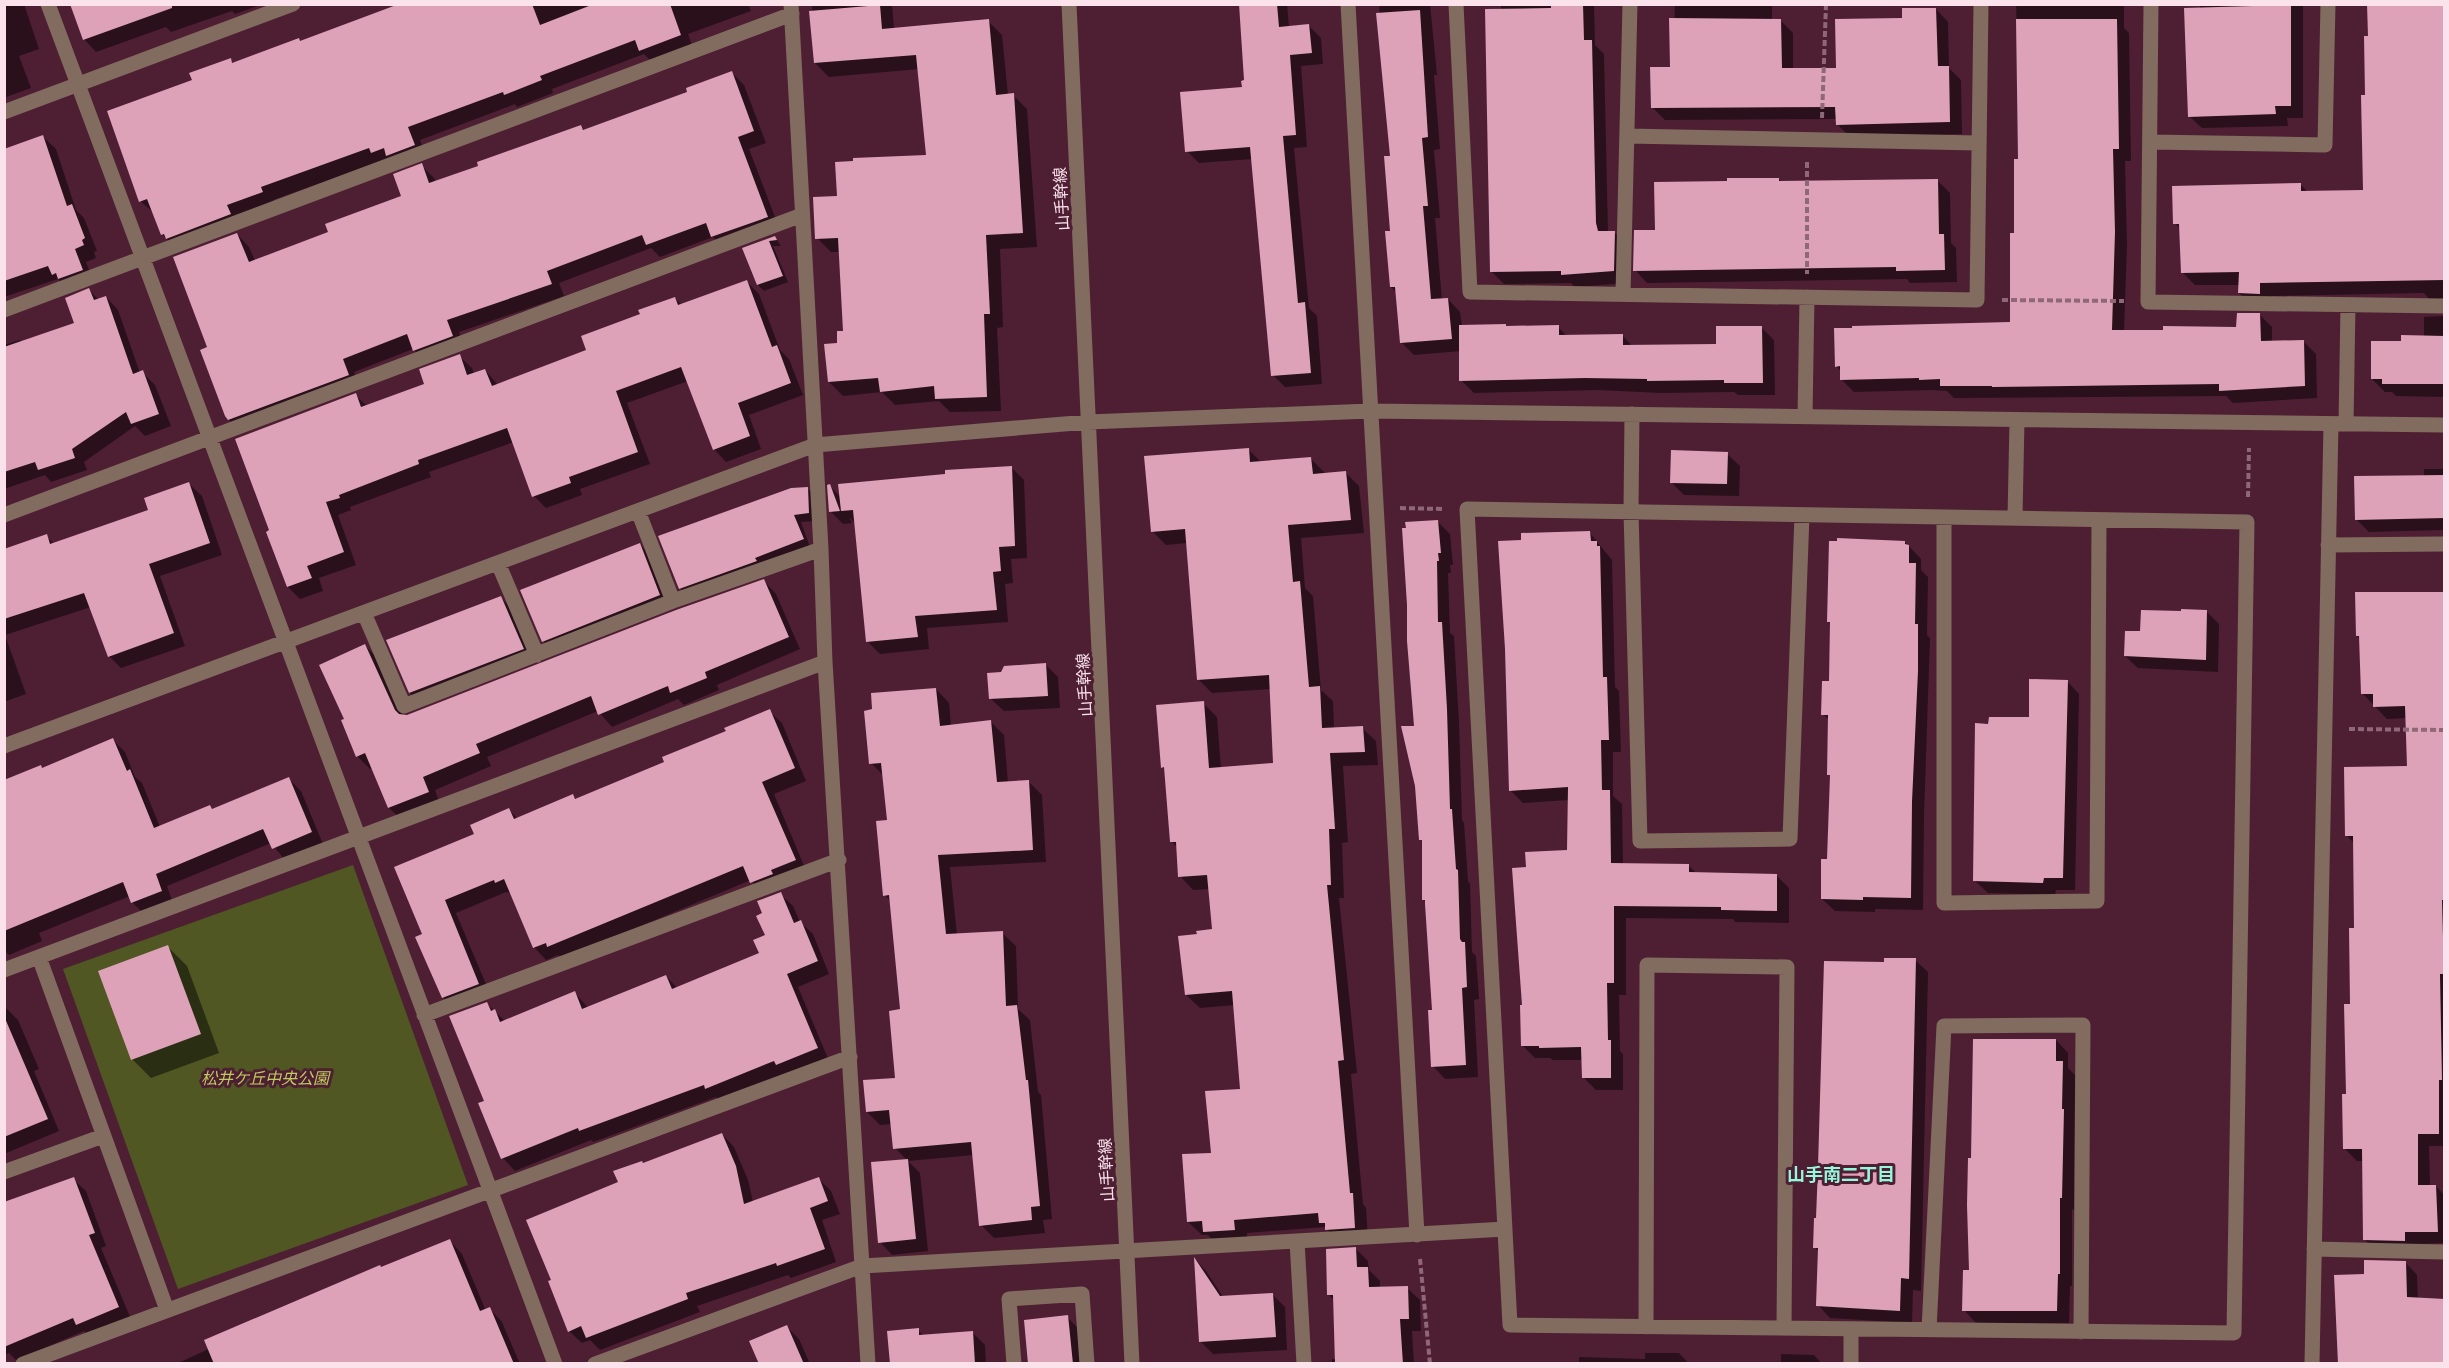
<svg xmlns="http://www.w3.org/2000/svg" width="2449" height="1368" font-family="Georgia,'Noto Sans JP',serif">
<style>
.green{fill:#505723}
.shadow{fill:#0007}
.building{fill:#dda2b8}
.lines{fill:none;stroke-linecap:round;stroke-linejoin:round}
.path{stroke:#8e6877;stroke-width:4;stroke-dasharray:6 3;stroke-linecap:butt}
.minor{stroke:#816c5f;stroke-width:15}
.labels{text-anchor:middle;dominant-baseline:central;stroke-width:6;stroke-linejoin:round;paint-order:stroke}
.street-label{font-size:16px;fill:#fbe2eb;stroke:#4e1f33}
.park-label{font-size:16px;font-style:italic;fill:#bdca5c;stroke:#4e1f33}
.neighbourhood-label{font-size:18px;font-weight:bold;fill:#95f7dd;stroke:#4e1f33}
</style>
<rect width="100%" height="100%" fill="#4e1f33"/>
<!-- green -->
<path class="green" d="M353 865 468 1185 178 1289 63 969Z"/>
<!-- shadow -->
<path class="shadow" d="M4 4H24L39 49 19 56 31 88 6 97Z
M73 4H263L235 14 232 11 171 32 166 27 96 52 84 39Z
M404 4H748L751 11 688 34 693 48 653 63 644 54 552 89 553 93 517 107 515 104 420 140 427 158 381 161 273 200 274 204 174 247 162 234 154 213 140 201 194 81 230 60 234 64 301 43Z
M812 4H892L894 29 988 21 1002 35 1008 95H1013L1027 109 1037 247 1000 249 1003 327 997 328 1001 411 950 412 939 401 895 405 882 392 843 396 829 382 844 332 841 252H831L817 238 839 197 928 156 919 69 829 77 815 63Z
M1239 4H1287L1289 27 1309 26 1321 38 1323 64 1301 66 1307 147 1294 148 1309 308 1317 316 1322 384 1285 387 1273 375 1252 159 1199 163 1187 151 1243 88 1246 82Z
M1379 4H1430L1437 75H1434L1440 149 1434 150 1440 218H1435L1442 300 1448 299 1460 312 1462 326 1558 327 1568 337 1622 335 1633 347 1718 345 1761 327 1774 340 1775 395H1738L1734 392 1661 393 1598 390 1474 393 1461 380V351L1414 355 1401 342 1397 293 1391 287V157Z
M1501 4H1594L1595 45 1604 54 1608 232H1614L1627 245 1626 283 1575 287 1571 283 1504 284 1491 271Z
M1675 4H1772V20H1780L1793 33V70L1838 69 1904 19 1936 9 1948 22 1949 68 1961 80 1962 134 1850 137 1837 124V119L1665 120 1652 107 1672 68Z
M2016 4H2124V28L2129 33 2131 161H2125L2127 246 2124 331 2238 328 2260 315 2272 327V342L2303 341 2316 354 2317 398 2233 403 2226 396 1954 398 1947 391 1932 390 1854 392 1841 379V371L1836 366 2012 324 2019 160V98Z
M2200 4H2303V118H2287L2288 126 2202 128 2189 116Z
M2444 4V309L2437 308 2424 293 2272 296V306H2252L2239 293 2240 285H2195L2182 272 2181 230 2175 223 2300 184 2308 192 2365 191 2367 97Z
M732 73 744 85 766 143 749 149 780 230 725 249 713 237 660 257 651 248 559 283 564 296 459 332 464 348 426 363 413 349 354 372 360 387 242 432 229 420 202 351 209 348 237 234 249 247 255 261 330 233 402 197 421 165 434 178 436 183 581 126 585 131 689 93Z
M43 137 56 149 76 210 84 218 97 251 94 252 96 258 86 262 94 283 65 287 58 279 4 297V173Z
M1779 179 1781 182 1937 180 1950 193 1951 243 1956 248 1957 282 1910 283 1907 279 1647 283 1635 270 1657 232Z
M775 237 781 246H773L788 282 764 291 758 285 744 249Z
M746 281 759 294 780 350 789 359 803 395 749 415 761 449 726 462 714 449 688 381 627 403 650 464 580 489 582 495 546 508 534 496 514 442 429 472 431 477 350 507 351 510 338 515 356 565 319 578 323 591 300 599 288 587 355 395 367 406 426 385 459 356 472 368 474 374 485 370 498 385 588 351 642 315 675 298 682 305Z
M89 290 99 300 106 297 118 310 140 373 142 372 155 385 171 426 145 436 135 426 84 462 87 470 51 482 45 475 4 489V345L20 340 22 342 75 324Z
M2444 316V397L2396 396 2392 392H2385L2372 379 2402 343 2424 337V317Z
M1248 449 1262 463 1310 458 1324 472V475L1346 473 1359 486 1364 533 1301 538 1305 588 1313 596 1321 690 1333 701 1334 729 1362 728 1376 741 1378 765 1343 766 1348 842 1342 843 1344 898H1339L1357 1073 1351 1074 1363 1204 1366 1208 1368 1241 1340 1243 1325 1227 1247 1233 1248 1243 1218 1245 1208 1235H1202L1188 1222 1212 1154 1241 1090 1235 1005 1200 1008 1186 995 1199 935 1213 930 1210 889 1193 890 1180 876 1177 847 1172 842 1166 771 1163 767 1203 703 1217 717 1221 769 1275 765 1271 689 1212 693 1198 679 1187 543 1166 545 1152 531Z
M1727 454 1740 466 1739 496 1684 495 1672 483Z
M1011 467 1024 480 1027 558 1011 559 1013 583 1005 584 1008 622 927 628 929 649 880 654 867 641 855 523 849 517 852 523 843 524 830 511V486L841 498Z
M2424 469H2444V530L2369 532 2357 520 2424 477Z
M189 484 202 496 222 555 160 576 185 646 121 668 109 656 91 607 5 635 26 694 4 702V551L46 536 54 544 150 511Z
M807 488 815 496 817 521 801 522 810 547 688 596 680 588Z
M1438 522 1450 534 1453 565H1450L1451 573H1448L1450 633 1454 636 1459 722 1462 820 1464 823 1468 881 1470 884 1472 952 1476 956 1479 999 1474 1000 1478 1077 1445 1079 1433 1066V1011L1427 903 1423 899 1424 843 1420 839 1415 727Z
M1590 533 1612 560 1615 687 1619 691 1621 752H1613V796L1622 804 1623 865 1689 866 1697 874 1777 876 1789 888V923L1735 922 1733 919 1626 918V995H1619L1620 1051 1623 1054V1090H1596L1583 1077V1060H1553L1550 1058H1535L1522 1045 1527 869 1569 852V800L1523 803 1510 790Z
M1905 542 1921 559V570L1928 577 1927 635 1930 638 1924 816 1923 910 1875 909V912L1835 911 1822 899 1829 860 1831 776 1829 774 1830 721 1823 714 1831 683V624L1828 621Z
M640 544 645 550 665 601 549 647 543 641Z
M764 581 776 594 800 649 717 685 719 690 684 705 678 699 612 727 598 711 487 757 491 766 435 790 440 804 402 820 389 808 373 768 370 769 357 756 346 720 365 646 378 658 404 716 407 717Z
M2444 593V1146H2429L2430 1186H2436L2444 1195V1243L2417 1244 2377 1252 2365 1240 2364 1161H2357L2345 1149 2356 929 2354 843 2347 836 2408 767 2407 718 2387 719 2362 693 2361 640 2357 636Z
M501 598 510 607 532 658 419 702 410 693 388 641Z
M2206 611 2219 624 2218 672 2138 668 2125 656 2142 633Z
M1046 665 1058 677 1060 708 1004 711 991 699 1002 673Z
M2067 681 2079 694 2075 890H2056L2055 895 1988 893 1975 881 1990 725 2030 719Z
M936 689 949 703 951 726 991 722 1004 735 1008 783 1029 782 1042 795 1046 862 950 867 957 935 1002 933 1016 946 1018 1009 1030 1020 1038 1092 1041 1095 1052 1219 1043 1220 1045 1233 994 1238 981 1225 974 1155 908 1161 920 1173 928 1251 892 1255 880 1242 907 1160 895 1148 892 1124 880 1125 867 1112 896 1079 902 1011 891 902 885 895 888 822 884 776 871 763Z
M769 711 782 723 806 781 774 794 807 873 764 895 751 880 561 959 558 955 546 960 534 947 511 893 506 892 456 913 491 996 455 1010 443 997 424 935 476 834 509 810 518 819 573 796 577 800 666 762Z
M113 740 125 752 135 777 142 783 160 827 210 806 214 810 289 779 301 791 323 844 285 860 271 843 167 886 173 903 144 914 132 902 130 896 39 933 42 941 9 955 4 950V800L43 769Z
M780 894 793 906 800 922 813 934 829 974 798 987 829 1061 719 1101 716 1097 593 1142 591 1140 515 1171 503 1158 480 1104 486 1102 487 1004 506 1022 575 993 588 1008 666 976 678 989 760 954 767 936 764 914Z
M168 947 187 966 219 1053 151 1078 132 1059Z
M1915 960 1928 972 1921 1291 1913 1290 1912 1323 1830 1318 1818 1305 1820 1252 1815 1248 1817 1220 1885 963Z
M5 1007 18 1020 39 1069 34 1071 59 1131 4 1154Z
M2056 1040 2068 1053V1068L2075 1075 2074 1210 2072 1209V1286H2070L2069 1323H1976L1964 1310 1970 1272 1972 1160Z
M722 1134 734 1147 748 1180 753 1202 819 1179 831 1191 840 1214 822 1220 836 1262 791 1278 788 1275 697 1306 700 1312 600 1350 590 1340 582 1343 569 1331 620 1183 643 1165Z
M73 1179 86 1191 106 1246 101 1248 131 1319 90 1336 84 1331 16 1360 9 1353 4 1355V1215Z
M450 1241 462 1254 486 1311 490 1309 502 1322 520 1364H176L382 1269Z
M1356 1249 1368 1261 1369 1270 1380 1281V1289L1407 1288 1420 1300 1421 1331H1412L1414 1364H1332V1359H1336L1334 1300 1329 1295Z
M1196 1260 1206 1271 1223 1297 1273 1295 1285 1307 1287 1350 1213 1354 1200 1341Z
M2405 1262 2417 1275 2418 1299 2444 1364 2365 1276Z
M1067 1317 1080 1330 1083 1364H1030Z
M786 1326 799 1339 810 1364H760Z
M918 1330 924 1336 972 1332 985 1345 986 1364H891Z
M1645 1353H1679L1689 1364H1579V1357L1645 1359Z
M1781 1354 1814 1355 1822 1364H1781Z"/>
<!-- building -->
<path class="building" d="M70 4H172V8L83 40Z
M399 4H532L540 25 594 4H670L681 35 639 51 635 40 540 76 542 80 504 95 503 92 408 127 415 145 386 156 384 148 371 153 369 148 261 187 263 192 227 205 231 214 166 239 164 234 161 235 147 199 139 202 107 111 192 80 189 73 231 58 232 63 299 38 300 41Z
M1239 4H1277L1279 27 1309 24 1312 53 1290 55 1296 135 1283 136 1298 303 1305 302 1311 373 1271 376 1250 147 1185 152 1180 92 1242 87 1241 81 1244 80Z
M1551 4H1583L1584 40H1592L1596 223 1598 231H1615L1614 271 1561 275V271L1490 272 1485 9 1551 8Z
M2367 4H2445V280L2260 283V294L2238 293 2239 272 2181 273 2179 224H2173L2172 186 2301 183V191L2363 190 2361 95H2365L2364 36H2368Z
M880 5 882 29 989 19 996 95 1014 93 1023 233 986 235 990 314H984L987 397 935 399 934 386 880 392 878 378 828 382 824 344 837 343V331H843L838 238 815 239 813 197 837 196 835 162 853 161V158L926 155 916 55 814 63 809 11Z
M2291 5V106H2275L2276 114 2188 117 2184 8Z
M1902 8H1936L1938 66H1949L1950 122 1836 125 1835 107 1651 108 1650 67H1670L1669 18 1781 19 1782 68H1836L1835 19 1902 18Z
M1420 10 1428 137 1422 138 1428 206H1423L1431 299 1448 298 1452 339 1400 343 1395 287H1390L1385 231H1390L1384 156H1390L1376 13Z
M2016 19H2117L2119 149H2113L2115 232 2112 330H2163V326L2236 327 2237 313H2260L2261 341 2304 340 2305 386 2219 391V384L1992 387V386H1940V379L1919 380V378L1840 380V366L1835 367 1834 328H1852V326L2010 322V233H2014V159H2018Z
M732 71 754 131 738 137 768 217 711 237 706 223 646 245 642 235 547 271 552 284 447 320 453 336 413 351 407 334 343 359 349 375 228 420 225 416 200 350 207 347 173 257 237 233 249 262 328 232 325 224 401 196 393 174 422 163 429 183 478 166 477 162 581 125 583 130 687 92 686 88Z
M43 135 67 206 72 204 85 238 82 240 84 245 75 249 83 270 58 279 56 273 52 275 48 266 4 281V149Z
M1727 178H1779V181L1938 179 1939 234H1944L1945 270 1896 271V267L1633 271 1634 230H1655L1654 182 1727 181Z
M775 236 777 240 769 241 783 276 757 285 742 248Z
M747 280 772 347 777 345 791 383 738 403 750 436 713 450 681 367 616 391 638 452 569 477 571 483 532 497 507 428 418 460 419 464 339 495 340 498 326 502 344 552 307 566 312 578 287 587 266 532 269 530 235 439 356 393 361 407 424 384 419 369 460 354 467 375 485 369 492 386 586 350 581 336 640 314 638 310 675 297 678 305Z
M89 288 94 300 106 296 133 374 143 370 159 414 131 424 126 412 72 449 75 458 38 470 35 462 4 472V347L74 323 65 298Z
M1506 324V326L1559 325V335L1623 334V345L1716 344V326H1762L1763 383H1724V380L1647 381V379L1585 378 1459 381V325Z
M2401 335 2445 336V384H2382V379H2371V341H2401Z
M1249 448 1250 462 1311 457 1313 474 1346 471 1351 520 1288 525 1293 582 1300 581 1309 687 1320 686 1322 728 1363 726 1365 752 1330 753 1335 829H1329L1331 885H1327L1344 1060 1338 1061 1350 1193H1353L1355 1228 1325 1230V1223H1319L1318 1213 1234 1220 1235 1230 1203 1232 1202 1221 1187 1222 1182 1154 1211 1153 1205 1091 1240 1089 1232 991 1185 995 1178 936 1197 934 1196 931 1212 929 1207 875 1178 877 1176 842H1170L1164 767 1161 768 1156 705 1204 701 1209 768 1273 763 1269 675 1197 680 1185 529 1151 532 1144 456Z
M1671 450 1728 452 1727 484 1670 483Z
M1012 466 1015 546 999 547 1001 571 993 572 997 610 915 616 918 637 866 642 853 510 841 511 838 484 945 474V470Z
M2445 475V518L2355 520 2354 476Z
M189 482 210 543 149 564 174 633 108 657 84 593 4 619V549L47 534 50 544 148 510 144 498Z
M830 484 840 511 829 512 827 485Z
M808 487 809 513 794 515 804 539 755 558 757 561 679 589 658 536 791 488Z
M1438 520 1441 553H1438L1439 561H1437L1438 622H1442L1447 709 1450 809H1452L1456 869 1458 870 1460 939 1462 942H1465L1467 987 1462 988 1466 1065 1431 1067 1428 1010H1432L1425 904V900H1422V840H1419L1415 786 1401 726H1414L1407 641V605L1402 528H1406L1405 522Z
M1590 531 1591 541H1597V546H1600L1603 677H1607L1609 740H1601L1602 790H1610L1611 863 1689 864V872L1777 874V911L1721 910V907L1614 906V983H1607L1608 1040H1611V1078H1582L1581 1047 1539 1048V1046H1521L1520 1005H1522L1512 868 1526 867 1525 852 1567 850 1568 787 1509 791 1505 649 1498 541 1521 540V533Z
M1837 538 1905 541V544L1909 545V563H1916L1915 624H1918V671L1912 802 1911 898 1863 897V900L1821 899V859H1827L1830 775H1827L1828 715H1821L1822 681H1829L1830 622H1827L1829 541H1837Z
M640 543 660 595 542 642 520 590Z
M764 579 789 637 705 672 707 678 670 693 668 686 598 715 591 696 476 744 480 753 423 777 429 792 388 808 365 753 356 757 341 720 344 719 319 665 365 644 395 710 399 714 407 715 676 610Z
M2355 592H2445V900H2442L2444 974H2440L2442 1080H2439V1134H2418V1185H2436L2438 1232H2405V1241L2363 1240 2362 1149H2343L2342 1094H2346L2344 1004H2350L2349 928H2354L2353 836H2345L2344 767 2407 766 2405 706 2373 707V694H2361L2359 636H2356Z
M501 596 524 649 409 693 386 640Z
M2181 609 2207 610 2206 660 2124 656 2125 631H2140L2141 610 2181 611Z
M1046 663 1048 696 989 699 987 673 1001 672 1004 666Z
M2029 679 2068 680 2063 878H2044L2043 883 1973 881 1975 723 1988 724 1989 717H2029Z
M936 688 940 726 991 720 997 782 1029 780 1033 850 938 855 946 934 1003 931 1006 1006 1017 1005 1026 1080H1028L1040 1206 1031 1207 1032 1220 979 1226 971 1142 893 1149 889 1110 866 1112 863 1080 895 1078 889 1011 900 1009 889 895 883 896 876 821 887 820 881 763 869 764 864 711 872 709 871 693Z
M770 709 795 768 762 782 796 860 771 870 773 874 750 883 743 866 547 947 546 943 533 948 504 879 495 883 494 880 445 900 479 984 442 998 415 937 422 934 394 867 474 834 470 825 509 808 514 819 573 794 575 799 664 762 662 757 726 731 724 728Z
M113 738 127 771 130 769 154 828 210 805 212 809 289 777 312 832 272 849 263 829 156 874 162 891 131 903 123 882 4 931V780L41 765 42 768Z
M781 892 794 923 801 920 818 961 787 974 818 1048 776 1065 774 1061 705 1089 704 1085 579 1131 578 1128 501 1159 478 1103 484 1101 449 1016 487 1002 491 1011 495 1009 500 1022 575 991 582 1009 666 975 672 989 759 953 753 940 765 935 756 916 762 913 757 901Z
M168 945 201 1034 131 1060 98 971Z
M1884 958H1916L1909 1279 1901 1278 1900 1311 1816 1306 1818 1248H1813L1814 1218H1816L1818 1167 1824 961 1884 962Z
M4 1016 48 1119 4 1137Z
M1973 1039H2056V1061H2063L2062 1109H2064L2062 1198H2060V1274H2058L2057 1311H1962L1963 1270H1969L1967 1205 1968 1158H1971Z
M722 1133 736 1166 744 1204 819 1177 828 1201 810 1208 825 1249 777 1266 776 1263 686 1293 688 1299 586 1338 581 1326 568 1332 548 1281 551 1280 526 1220 618 1182 613 1171 642 1161 643 1163Z
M908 1159 916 1239 878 1243 871 1162Z
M74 1177 95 1233 89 1235 119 1307 76 1325 73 1318 4 1347V1202Z
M450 1239 480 1311 490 1307 514 1364H214L204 1340 380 1265 381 1267Z
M1356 1247 1357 1267H1368L1369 1287 1408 1286 1409 1319H1400L1403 1364H1335L1333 1295H1327L1326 1249Z
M1194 1257 1220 1296 1273 1293 1276 1337 1199 1342Z
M2364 1260 2406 1261 2407 1297 2445 1299V1364H2338L2334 1275 2364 1274Z
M1068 1315 1073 1364H1028L1024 1320Z
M787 1325 804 1364H759L749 1341Z
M919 1328V1335L973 1331 975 1364H890L887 1331Z"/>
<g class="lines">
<!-- path -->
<path class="path" d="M1822 118 1826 4
M1807 162V274
M2002 300 2124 301
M2248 497 2249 448
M1400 508 1443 509
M2349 729 2444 730
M1420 1259 1430 1364"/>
<!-- minor -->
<path class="minor" d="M48 4 555 1364
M791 4 821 549 825 662 868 1364
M1069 4 1132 1364
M1348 4 1417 1235
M1456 4 1470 292 1977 300 1981 4
M2151 4 2148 302 2444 306
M4 112 293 4
M1627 136 1978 143
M2151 142 2325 145 2328 4
M1623 294 1630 4
M4 310 792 14
M1632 414 1631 512 1640 841 1790 839 1802 515
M1805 417 1807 297
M2346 424 2348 305
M1467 509 2247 522 2234 1333 1510 1325Z
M638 511 673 601
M4 515 802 215
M1944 517V903L2097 901 2099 520
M2015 518 2017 420
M2328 545 2444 544
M498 563 537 655
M364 613 404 706 673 601 821 549
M4 746 815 445 1088 422 1370 411 2444 425
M39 957 167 1310
M4 970 825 662
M424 1015 839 860
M4 1172 103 1136
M1297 1241 1304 1364
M2314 1249 2444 1252
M1646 1327 1647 965 1787 967 1784 1328
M1929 1330 1944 1026 2083 1025 2081 1332
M23 1364 850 1057
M595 1364 862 1266 1505 1229
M1014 1364 1009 1299 1082 1294 1087 1364
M1851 1364V1329
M2312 1364 2331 424"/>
</g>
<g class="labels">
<!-- street labels -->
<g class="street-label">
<text transform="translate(1060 199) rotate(-93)">山手幹線</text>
<text transform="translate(1083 685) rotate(-93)">山手幹線</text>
<text transform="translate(1105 1170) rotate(-93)">山手幹線</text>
</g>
<!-- park labels -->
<g class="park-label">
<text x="265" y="1077">松井ケ丘中央公園</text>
</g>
<!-- neighbourhood labels -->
<g class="neighbourhood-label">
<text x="1841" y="1173">山手南二丁目</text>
</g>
</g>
<!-- border -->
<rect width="2449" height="1368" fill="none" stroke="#fbe2eb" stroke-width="12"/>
</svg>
